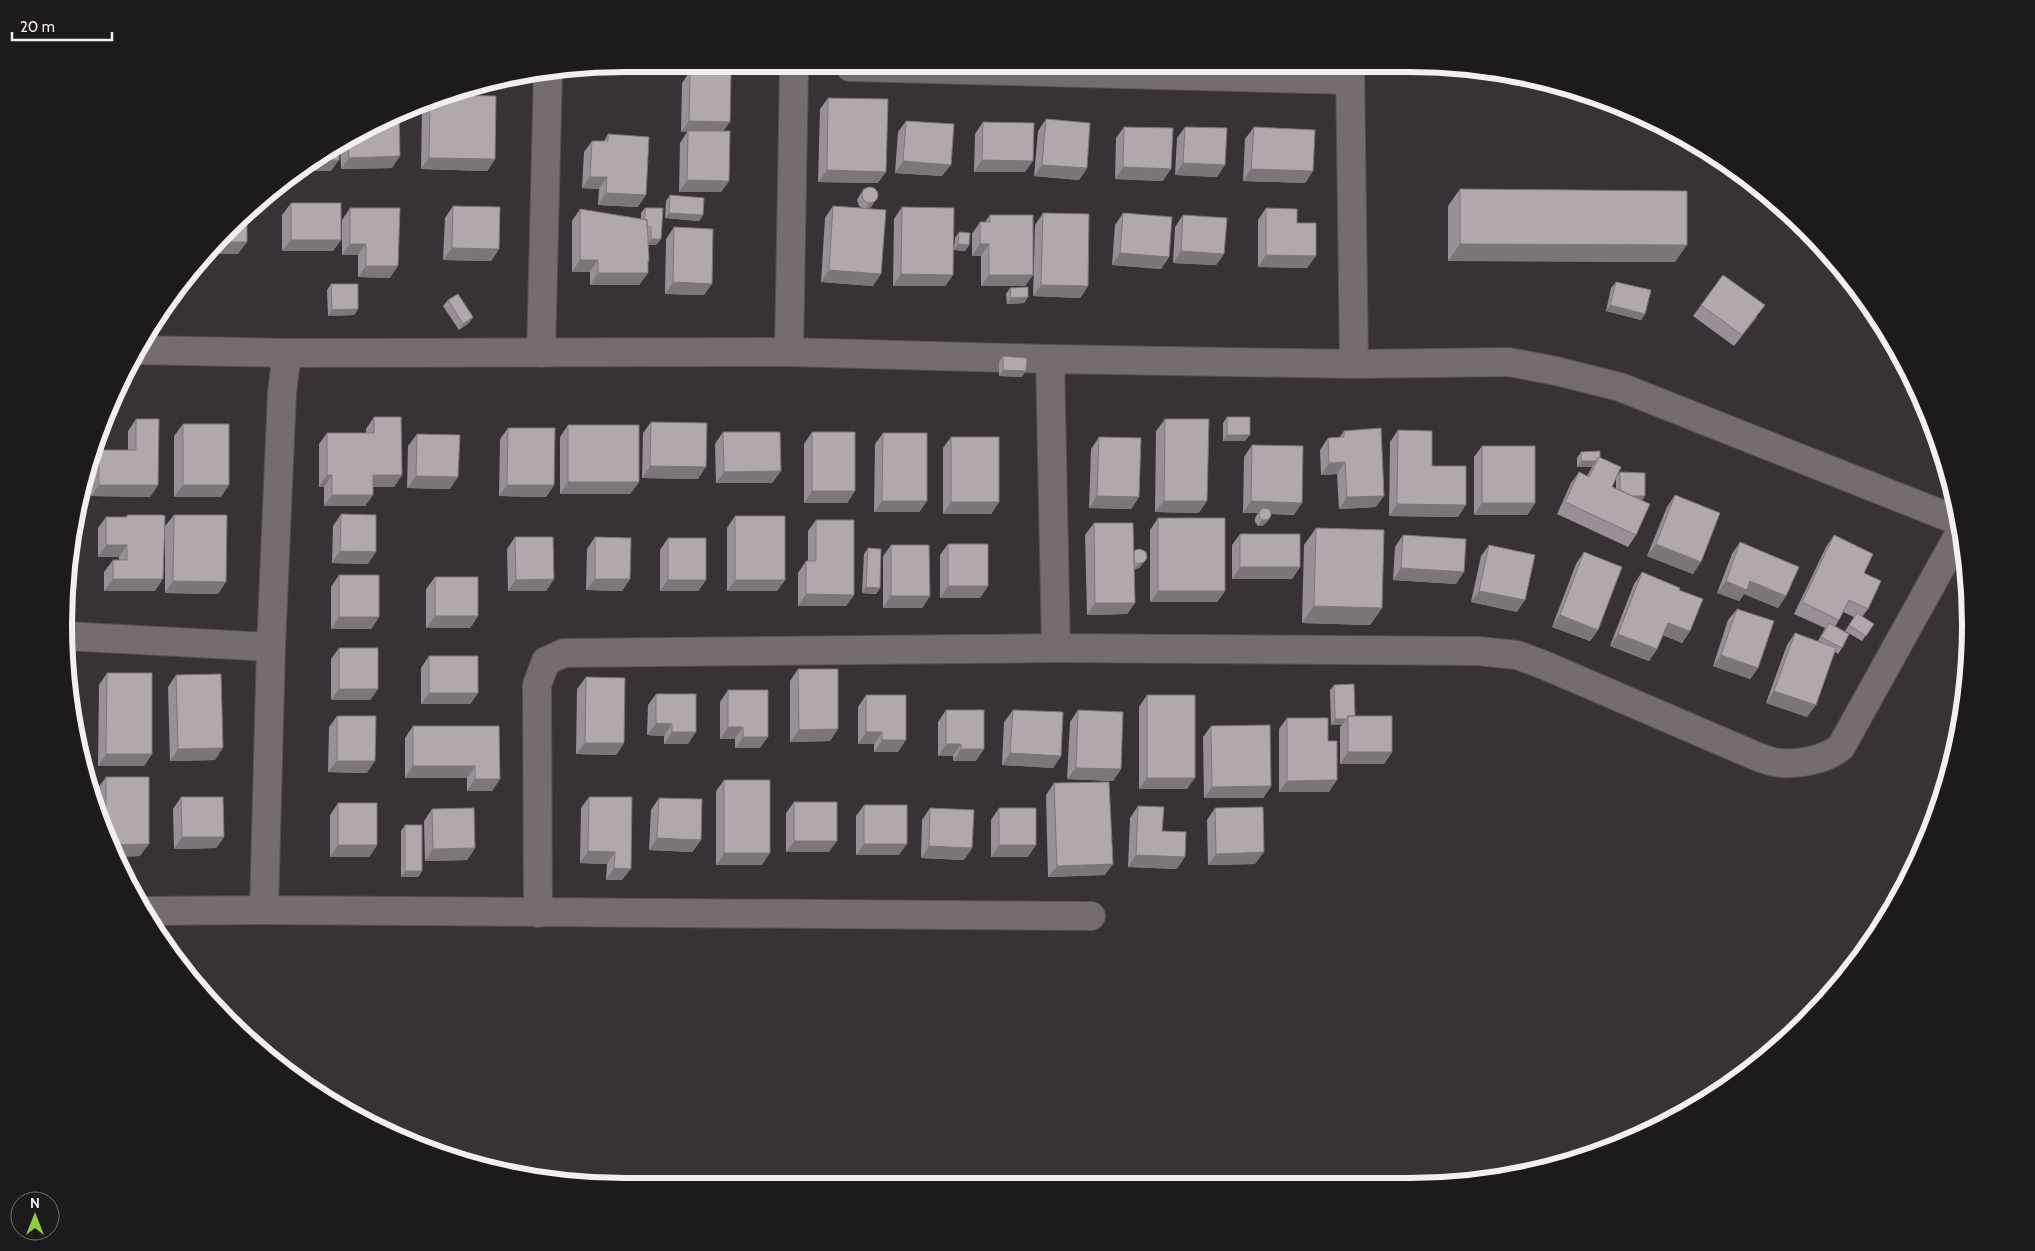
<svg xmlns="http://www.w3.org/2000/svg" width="2035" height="1251" font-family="Cabin,sans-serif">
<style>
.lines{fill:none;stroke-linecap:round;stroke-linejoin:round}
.street-casing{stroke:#565054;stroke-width:30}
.street{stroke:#746c71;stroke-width:28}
.wall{fill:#989096}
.shaded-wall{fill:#7c767a}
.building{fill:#b1a8ae;stroke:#7c767a}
.rim{fill:none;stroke:#f3eef2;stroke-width:6}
</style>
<rect width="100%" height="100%" fill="#383135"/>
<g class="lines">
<defs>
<path id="street" d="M1350 65 1354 364
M850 67 1350 80
M138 350 287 353 789 352 1050 359 1354 364 1509 362 1556 371 1620 387 1961 522
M789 352 794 68
M541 353 548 70
M1050 359 1056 648
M65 636 271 647
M264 910 271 647 282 393 287 353
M145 911 264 910 1091 916
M538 913 537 685 546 661 564 653 1056 648 1478 651 1517 655 1544 665 1758 757C1765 759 1773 763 1781 763 1801 764 1825 760 1841 747L1962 529"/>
</defs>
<!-- street casing -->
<use href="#street" class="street-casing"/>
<!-- street -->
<use href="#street" class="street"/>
</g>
<!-- wall -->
<path class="wall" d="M690 71 724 131 729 181 721 192H679L680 143 687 132H681L682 83Z
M442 95 495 159 487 171 421 169 422 106 425 102Z
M828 98 878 183 818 182 820 109Z
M1046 119 1087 168 1079 180 1034 176 1038 131Z
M906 121 942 176 895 173 898 132Z
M377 122 392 168 341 169 340 145Z
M983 122 1025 172H974L975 134Z
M1124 127 1163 181 1115 179 1116 138Z
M1185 127 1217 177 1175 175 1177 138Z
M1254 127 1313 171 1305 183 1243 181 1245 139Z
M608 134 638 207 598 205 599 189 582 188 584 152 592 141H604Z
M864 188 875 201 871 207 868 208 873 286 821 282 825 218 833 206 862 208 859 206 857 200Z
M1460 189 1675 262 1448 261V206Z
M670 195 703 215 699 221 665 218 666 201Z
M291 203 341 240 333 251H282V215Z
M453 206 499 249 491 261 443 260 445 218Z
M902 207 953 275 945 286H893L894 219Z
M350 208 390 278 358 277V255H342V220Z
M645 208 661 239 656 245H648L649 260 648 263V273L639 285H590V272H572V221L580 209 641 219V213Z
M1266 208 1307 268 1258 267V220Z
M1043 213 1088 286 1080 298 1033 296 1035 225Z
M1123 213 1169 257 1161 269 1112 265 1115 225Z
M990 215 1033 275 1025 286H981V256H972V234L980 222H985Z
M1183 215 1224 254 1216 265 1173 263 1175 227Z
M674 227 704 295 665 294 666 239Z
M959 232 969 245 965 251 954 250 955 238Z
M1616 282 1645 314 1641 320 1606 311 1611 288Z
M331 284 358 309 354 315 328 316 327 290Z
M1010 288 1028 297 1024 303 1007 304 1006 294Z
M448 300 473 317 469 323 459 330 443 306Z
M1701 305 1757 317 1734 346 1693 316Z
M1003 356 1022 377 999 376V362Z
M374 417 402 475 394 487H373V495L365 506H324V487H319V444L327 433H366V429Z
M1227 417 1245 441H1223V423Z
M136 419 158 485 150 497 91 496V462L99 450H128V431Z
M1165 419 1199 513 1155 512 1156 431Z
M651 422 698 479 642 478 643 433Z
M183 424 221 497H174V436Z
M568 425 639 482 630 494H560V437Z
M508 428 554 485 546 497 499 496 500 439Z
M1398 430 1458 517 1389 516 1390 442Z
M1344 431 1376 507 1339 509 1337 474 1321 475 1320 450 1328 438H1339Z
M723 432 781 471 772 483H716L715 444Z
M812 432 855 491 847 503H804V444Z
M883 433 927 501 919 512H874L875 444Z
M417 434 450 489 407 488 408 446Z
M951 437 999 502 991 514H943V448Z
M1099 437 1139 497 1131 509 1089 508 1091 449Z
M1252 445 1294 515 1271 514 1270 518 1266 523 1262 526H1258L1255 522V518L1258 513H1243L1244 457Z
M1482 446 1535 503 1527 515H1474V457Z
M1581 452 1600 457 1612 487 1616 488V478L1620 472 1645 496 1642 500 1636 535 1628 547 1557 514 1571 483 1579 472 1587 476 1592 467H1577V458Z
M1675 495 1693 574 1647 556 1667 507Z
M341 514 368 564 332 563 333 526Z
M127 515 155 591H104V572L113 560H119V557H98V528L106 517H126Z
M174 515 218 594 165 593V526Z
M735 516 785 580 777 591H727V528Z
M1158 518 1225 591 1217 602H1150V530Z
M816 520 854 595 846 606H798V573L806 561H808V531Z
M1094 523 1134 552 1147 558 1139 568 1134 569 1135 603 1127 614 1087 615 1085 535Z
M1316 528 1382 608 1370 625 1302 623 1304 545Z
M1240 534 1300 567 1292 579H1232V545Z
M1403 535 1456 584 1393 580 1395 547Z
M1834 535 1864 573 1868 609 1862 617 1874 624 1862 641 1845 631 1854 617 1843 612 1835 627 1842 648 1838 654 1835 652 1807 717 1766 703 1787 645 1795 633 1818 641 1825 628 1794 614 1826 547Z
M515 537 554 579 546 591H508L507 549Z
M595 537 630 579 622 591 586 590 587 549Z
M668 538 706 580 698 591H660V550Z
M1740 542 1786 596 1778 608 1744 594 1739 601 1717 593 1732 554Z
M948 544 988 586 980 598H940V555Z
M891 545 930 596 922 608H883V556Z
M1489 545 1517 612 1471 602 1481 556Z
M868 548 880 588 876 594 862 593 864 554Z
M1584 552 1598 630 1590 641 1552 627 1576 564Z
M1642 572 1679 590 1690 631 1682 643 1663 635 1657 649 1649 661 1610 646 1634 584Z
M339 575 379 617 371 629H331V587Z
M435 577 478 616 470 628H426V589Z
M1737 609 1758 668 1750 679 1713 666 1728 620Z
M339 648 378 689 370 700H331V659Z
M429 656 478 693 470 704H421V668Z
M798 669 830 741 790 742V681Z
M107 673 152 754 144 766H98L99 685Z
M176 675 215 760 170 761 168 687Z
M586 677 624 743 616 755 576 754 577 689Z
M1334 685 1355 716 1392 752 1384 764H1340V727L1342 725H1331L1330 690Z
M728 690 760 748H735V739H720V702Z
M656 694 688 744H664V736L647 735 648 705Z
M866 695 898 752H874V744H858V707Z
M1147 695 1187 789H1139V707Z
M946 710 976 761H953V756H938V722Z
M1013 710 1061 756 1053 768 1002 765 1004 722Z
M1078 710 1121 769 1113 781 1067 779 1070 722Z
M337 716 367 773 328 772 329 727Z
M1287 718 1329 792H1279V729Z
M413 726 500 779 492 791H467V778H405V738Z
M1211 726 1271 786 1263 798H1204L1203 737Z
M106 777 140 856 114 857 95 809 96 808H98V788Z
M724 780 762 865H716V791Z
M1054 783 1105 875 1048 877 1046 795Z
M181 797 224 837 216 848 174 849 173 809Z
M589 797H632L622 880H606L607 864 580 863 581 808Z
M659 798 701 840 692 852 649 850 651 810Z
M794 802 829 852H786V813Z
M338 803 377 845 369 857H330V815Z
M864 805 899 855H856V816Z
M1138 806 1162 831 1177 869 1128 867 1130 818Z
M930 808 972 848 964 860 921 858 922 820Z
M999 808 1028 857H991V820Z
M1215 808 1255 864 1208 865 1207 820Z
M432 809 475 848 467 860 425 861 424 821Z
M405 825 422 871 418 877H401V831Z"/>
<!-- shaded-wall -->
<path class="shaded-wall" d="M689 121 730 122 722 133 688 131 687 132H681Z
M400 156 392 168 341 169 349 158Z
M429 158 495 159 487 171 421 169Z
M316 160H339L331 171H297Z
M982 160 1033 161 1025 172H974Z
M903 161 951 165 942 176 895 173Z
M1183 163 1225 165 1217 177 1175 175Z
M1042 165 1087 168 1079 180 1034 176Z
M1123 167 1171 169 1163 181 1115 179Z
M1251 169 1313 171 1305 183 1243 181Z
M827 170 886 172 878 183 818 182Z
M590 177H607L599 189 582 188Z
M687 180 729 181 721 192H679Z
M606 193 646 195 638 207 598 205Z
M875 201 871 207 865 210 869 204Z
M669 213 703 215 699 221 665 218Z
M651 239H661L656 245H647Z
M291 240H341L333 251H282Z
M222 242H247L238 254H210Z
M350 244H366L358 255H342Z
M958 244 969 245 965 251 954 250Z
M980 244H989L981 256H972Z
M1460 244 1687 245 1675 262 1448 261Z
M452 248 499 249 491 261 443 260Z
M1181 251 1224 254 1216 265 1173 263Z
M1120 253 1169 257 1161 269 1112 265Z
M1266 255 1316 256 1307 268 1258 267Z
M580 260H598L590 272H572Z
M366 266H398L390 278 358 277Z
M829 270 881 274 873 286 821 282Z
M598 273H648L639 285H590Z
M901 274 953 275 945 286H893Z
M989 275H1033L1025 286H981Z
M673 282 712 284 704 295 665 294Z
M1041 285 1088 286 1080 298 1033 296Z
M1028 297 1024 303 1007 304 1011 298Z
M1610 305 1645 314 1641 320 1606 311Z
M358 309 354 315 328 316 332 310Z
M473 317 469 323 459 330 463 324Z
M1003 370 1026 371 1022 377 999 376Z
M1227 435H1250L1245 441H1223Z
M1581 461H1596L1592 467H1577Z
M1345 462 1337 474 1321 475 1329 463Z
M650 466 706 467 698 479 642 478Z
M781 471 772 483H716L724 472Z
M327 475H332L324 487H319Z
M373 475H402L394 487H365Z
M416 476 458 477 450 489 407 488Z
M568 482H639L630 494H560Z
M99 485H158L150 497 91 496Z
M183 485H229L221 497H174Z
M507 485H554L546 497 499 496Z
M812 491H855L847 503H804Z
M332 495H373L365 506H324Z
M1097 496 1139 497 1131 509 1089 508Z
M1384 496 1376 507 1339 509 1347 497Z
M1620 496H1645L1641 502Z
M882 501H927L919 512H874Z
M1164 501H1207L1199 513 1155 512Z
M1251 501 1302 503 1294 515 1259 513V512L1258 513H1243Z
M951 502H999L991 514H943Z
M1482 503H1535L1527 515H1474Z
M1397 504 1466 505 1458 517 1389 516Z
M1270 518 1266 523 1262 526H1258L1262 520Z
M1656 544 1701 562 1693 574 1647 556Z
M106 545H127L119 557H98Z
M340 551 376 552 368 564 332 563Z
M1144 562 1139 568 1134 570 1138 564Z
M1240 567H1300L1292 579H1232Z
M1401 568 1464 572 1456 584 1393 580Z
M113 579H163L155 591H104Z
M554 579 546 591H508L516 580Z
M595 579H630L622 591 586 590Z
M668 580H706L698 591H660Z
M735 580H785L777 591H727Z
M173 581 226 582 218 594 165 593Z
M1726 581H1750L1786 596 1778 608 1744 594 1739 601 1717 593Z
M948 586H988L980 598H940Z
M866 587 880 588 876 594 862 593Z
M1158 591H1225L1217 602H1150Z
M1479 591 1525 600 1517 612 1471 602Z
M806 594 854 595 846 606H798Z
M891 596H930L922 608H883Z
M1095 603H1135L1127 614 1087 615Z
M1314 606 1382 608 1370 625 1302 623Z
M1560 615 1598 630 1590 641 1552 627Z
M435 616H478L470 628H426Z
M339 617H379L371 629H331Z
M1668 623 1690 631 1682 643 1660 634Z
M1618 634 1657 649 1649 661 1610 646Z
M1721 655 1758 668 1750 679 1713 666Z
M339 689H378L370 700H331Z
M1774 691 1816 705 1807 717 1766 703Z
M429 693H478L470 704H421Z
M1335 719H1346L1342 725H1331Z
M656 723 672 724 664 736 647 735Z
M728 727H743L735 739H720Z
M838 729 830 741 790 742 799 730Z
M672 732H696L688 744H664Z
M866 732H882L874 744H858Z
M743 737H768L760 748H735Z
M882 740H906L898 752H874Z
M585 743H624L616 755 576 754Z
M946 744H961L953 756H938Z
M223 748 215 760 170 761 178 749Z
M961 749H984L976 761H953Z
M1348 752H1392L1384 764H1340Z
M1010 753 1061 756 1053 768 1002 765Z
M106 754H152L144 766H98Z
M337 761H375L367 773 328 772Z
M413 766H475L467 778H405Z
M1076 768 1121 769 1113 781 1067 779Z
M1147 778H1195L1187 789H1139Z
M475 779H500L492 791H467Z
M1337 780 1329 792H1279L1287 781Z
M1271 786 1263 798H1204L1212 787Z
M182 837H224L216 848 174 849Z
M657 838 701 840 692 852 649 850Z
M794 841H837L829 852H786Z
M149 844 140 856 114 857 110 845Z
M864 844H907L899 855H856Z
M338 845H377L369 857H330Z
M999 845H1036L1028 857H991Z
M929 846 972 848 964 860 921 858Z
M475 848 467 860 425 861 433 849Z
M588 851 615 852 607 864 580 863Z
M1264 852 1255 864 1208 865 1216 854Z
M724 853H770L762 865H716Z
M1136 855 1185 857 1177 869 1128 867Z
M1113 864 1105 875 1048 877 1057 866Z
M614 868 631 869 622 880H606Z
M405 871H422L418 877H401Z"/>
<!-- building -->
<path class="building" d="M690 71 731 72 730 122 689 121Z
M442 95 496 96 495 159 429 158 430 100Z
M828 98 888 99 886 172 827 170Z
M399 113 400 156 349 158 348 140 377 122Z
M1046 119 1090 123 1087 168 1042 165Z
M906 121 954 124 951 165 903 161Z
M983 122 1034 123 1033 161 982 160Z
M1124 127 1173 128 1171 169 1123 167Z
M1185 127 1227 128 1225 165 1183 163Z
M1254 127 1315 130 1313 171 1251 169Z
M688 131H730L729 181 687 180Z
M608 134 649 137 646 195 606 193 607 177H590L592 141H608Z
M339 145V160H316Z
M862 195a8 8 0 1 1 16 0a8 8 0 1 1-16 0Z
M1460 189 1687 191V245L1460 244Z
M670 195 704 198 703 215 669 213Z
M291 203H341V240H291Z
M453 206 500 207 499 249 452 248Z
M833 206 886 210 881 274 829 270Z
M902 207 954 208 953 275 901 274Z
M350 208H400L398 266H366V244H350Z
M645 208H663L661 239H651V227H647V220H645Z
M1266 208 1297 209V223H1316V256L1266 255Z
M580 209 647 220 649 260H648V273H598V260H580Z
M1043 213 1089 214 1088 286 1041 285Z
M1123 213 1172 217 1169 257 1120 253Z
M990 215H1033V275H989V244H980V222H990Z
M1183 215 1227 218 1224 254 1181 251Z
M247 217V242H222Z
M674 227 713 229 712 284 673 282Z
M959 232 970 233 969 245 958 244Z
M1723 275 1765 305 1742 335 1701 305Z
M1616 282 1651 290 1645 314 1610 305Z
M331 284H358V309L332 310Z
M1028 287V297L1011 298 1010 288Z
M458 294 473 317 463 324 448 300Z
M1003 356 1027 358 1026 371 1003 370Z
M374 417H401L402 475H373V495H332V475H327V433H374Z
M1227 417H1250V435H1227Z
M136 419H159L158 485H99V450H136Z
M1165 419H1209L1207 501H1164Z
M651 422 707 423 706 467 650 466Z
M183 424H229V485H183Z
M568 425H639V482H568Z
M508 428H555L554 485H507Z
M1381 428 1384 496 1347 497 1345 462 1329 463 1328 438 1344 437V431Z
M1398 430 1432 431V466H1466V505L1397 504Z
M723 432H780L781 471 724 472Z
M812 432H855V491H812Z
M883 433H927V501H882Z
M417 434 460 435 458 477 416 476Z
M951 437H999V502H951Z
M1099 437 1141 438 1139 497 1097 496Z
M1252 445 1303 446 1302 503 1251 501Z
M1482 446H1535V503H1482Z
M1600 451V457H1599L1596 461H1581V452Z
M1599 457 1621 467 1612 487 1650 504 1636 535 1565 502 1579 472 1589 477Z
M1620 472 1645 473V496H1632L1620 490Z
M1675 495 1720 513 1701 562 1656 544Z
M1259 514a6 6 0 1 1 12 0a6 6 0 1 1-12 0Z
M341 514 376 515V552L340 551Z
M127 515H163L165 516 163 579H113V560H127V545H106V517H127Z
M174 515H227L226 582 173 581Z
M735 516H785V580H735Z
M1158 518H1225V591H1158Z
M816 520H854V595L806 594V561H816Z
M1094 523H1133L1135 603H1095Z
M1316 528 1384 530 1382 608 1314 606Z
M1240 534H1300V567H1240Z
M1403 535 1466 539 1464 572 1401 568Z
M1834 535 1873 554 1864 573 1881 581 1868 609 1849 600 1839 620 1802 602Z
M515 537H553L554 579 516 580Z
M595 537 631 538 630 579H595Z
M668 538H706V580H668Z
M1740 542 1799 567 1786 596 1750 581 1747 590 1726 581Z
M948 544H988V586H948Z
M891 545H929L930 596H891Z
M1489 545 1535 555 1525 600 1479 591Z
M868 548 881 549 880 588 866 587Z
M1140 549 1146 552 1147 558 1144 562 1138 564 1134 561V552L1135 550Z
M1584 552 1622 567 1598 630 1560 615Z
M1642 572 1680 588 1679 590 1703 599 1690 631 1668 623 1657 649 1618 634Z
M339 575H379V617H339Z
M435 577H478V616H435Z
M1737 609 1774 621 1758 668 1721 655Z
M1857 613 1874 624 1866 636 1849 625Z
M1829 623 1849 634 1842 648 1821 637Z
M1795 633 1836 648 1816 705 1774 691Z
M339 648H378V689H339Z
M429 656H478V693H429Z
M798 669H838V729L799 730Z
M107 673H152V754H106Z
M221 674 223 748 178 749 176 675Z
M586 677 625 678 624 743H585Z
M1354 684 1355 716H1348L1346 719H1335L1334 685Z
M728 690H768V737H743V727H728Z
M656 694H696V732H672V724L656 723Z
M866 695H906V740H882V732H866Z
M1147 695H1195V778H1147Z
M946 710H984V749H961V744H946Z
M1013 710 1063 712 1061 756 1010 753Z
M1078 710 1123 712 1121 769 1076 768Z
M337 716H376L375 761H337Z
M1348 716H1392V752H1348Z
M1287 718H1328V741H1337V780L1287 781Z
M1270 725 1271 786 1212 787 1211 726Z
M413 726H499L500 779H475V766H413Z
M106 777H149V844L110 845 96 811V808H106Z
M724 780H770V853H724Z
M1109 782 1113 864 1057 866 1054 783Z
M181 797H223L224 837H182Z
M589 797H632L631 869 614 868 615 852 588 851Z
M659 798 702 799 701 840 657 838Z
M794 802H837V841H794Z
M338 803H377V845H338Z
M864 805H907V844H864Z
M1138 806 1164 807 1162 831 1186 832 1185 857 1136 855Z
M1263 807 1264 852 1216 854 1215 808Z
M474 808 475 848 433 849 432 809Z
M930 808 974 810 972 848 929 846Z
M999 808H1036V845H999Z
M405 825H422V871H405Z"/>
<!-- crop -->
<path d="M0 0H2035V1251H0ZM625 72H1409A553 553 0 0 1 1962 625V625A553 553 0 0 1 1409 1178H625A553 553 0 0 1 72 625V625A553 553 0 0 1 625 72Z" fill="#1d1a1c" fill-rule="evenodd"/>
<path class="rim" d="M625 72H1409A553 553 0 0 1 1962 625V625A553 553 0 0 1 1409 1178H625A553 553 0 0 1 72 625V625A553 553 0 0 1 625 72Z"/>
<!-- north arrow -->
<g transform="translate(35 1216)"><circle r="24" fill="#1d1a1c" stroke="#736f72"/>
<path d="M0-4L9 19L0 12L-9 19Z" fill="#93cc3d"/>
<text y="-8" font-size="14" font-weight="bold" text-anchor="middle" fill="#f3eef2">N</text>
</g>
<!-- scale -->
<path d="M12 32v8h100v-8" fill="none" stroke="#f3eef2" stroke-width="2.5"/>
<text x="20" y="32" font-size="15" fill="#f3eef2" stroke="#1d1a1c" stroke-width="4" paint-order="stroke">20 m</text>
</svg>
